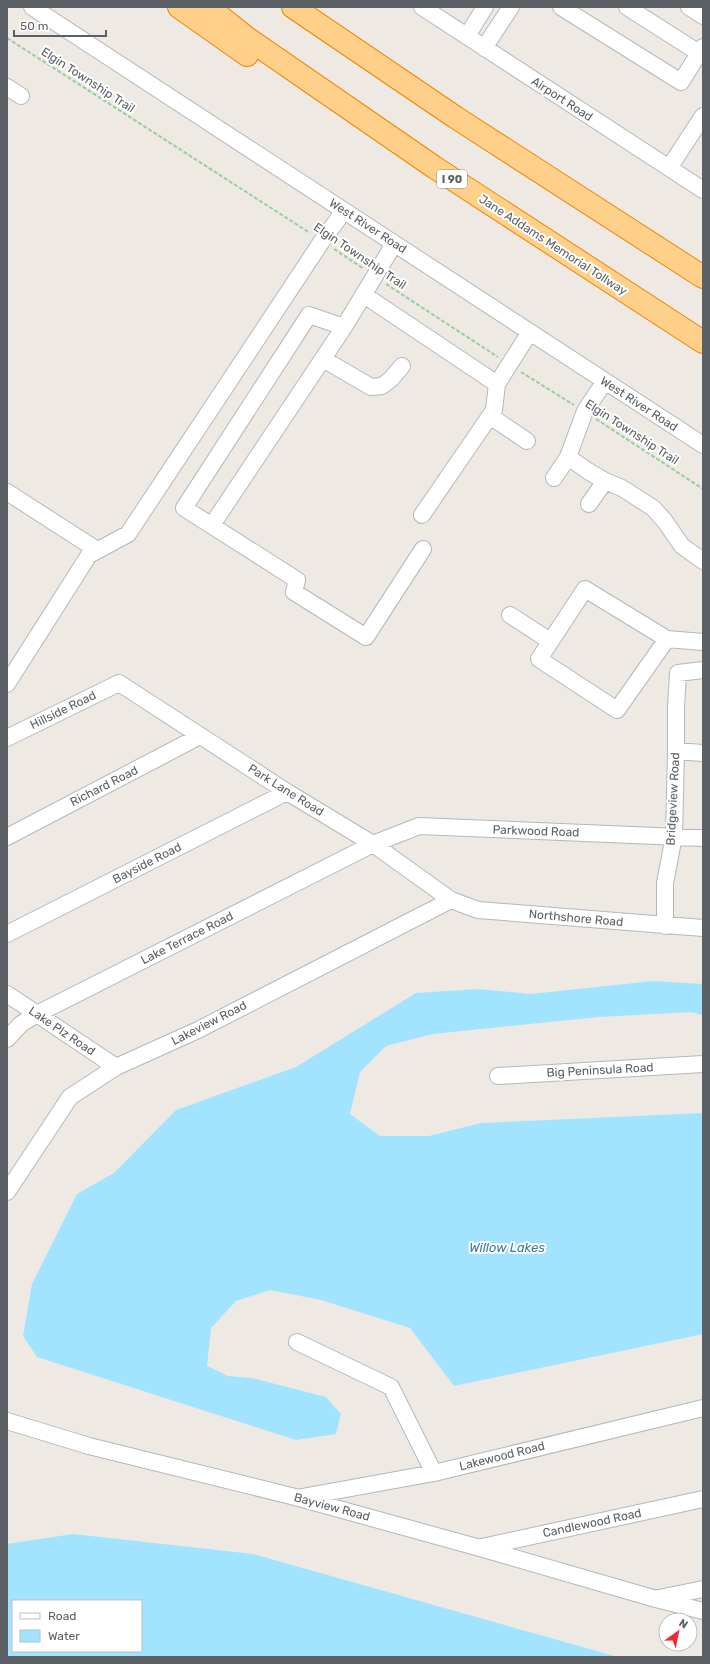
<svg xmlns="http://www.w3.org/2000/svg" width="710" height="1664" font-family="Rubik,sans-serif">
<style>
.water{fill:#a2e4ff;fill-rule:evenodd}
.lines{fill:none;stroke-linecap:round;stroke-linejoin:round}
.minor-casing{stroke:#b4b7ba;stroke-width:18}
.highway-casing{stroke:#f18300;stroke-width:24}
.path{stroke:#9bcca1;stroke-width:2;stroke-dasharray:4 2;stroke-linecap:butt}
.minor{stroke:#fff;stroke-width:16}
.highway{stroke:#fed08a;stroke-width:22}
.labels{text-anchor:middle;dominant-baseline:central;stroke-width:4;stroke-linejoin:round;paint-order:stroke}
.shield{fill:#fff;stroke:#8c9092;stroke-width:1}
.shield-label{font-size:11px;font-weight:bold;fill:#5b6064}
.street-label{font-size:12px;fill:#5b6064;stroke:#fff}
.water-label{font-size:13px;font-style:italic;fill:#387ba1;stroke:#fff}
</style>
<rect width="100%" height="100%" fill="#eeeae3"/>
<!-- water -->
<path class="water" d="M653 981 703 984V1015L691 1012 599 1017 433 1034 386 1046 360 1072 350 1114 380 1136H429L481 1123 703 1113V1334L454 1386 410 1328 321 1300 270 1290 236 1301 211 1328 207 1366 228 1376 252 1378 326 1397 341 1414 336 1434 296 1440 37 1357 23 1336 32 1284 77 1194 114 1173 176 1110 296 1067 416 993 478 989 531 994Z
M73 1534 253 1554 618 1657H7V1544ZM13 1601H141V1651H13Z"/>
<g class="lines">
<defs>
<path id="minor" d="M32 7 703 445
M422 7 703 190
M561 7 681 82 699 53
M627 7 699 53 703 47
M689 7 703 16
M467 36 485 7
M484 48 511 7
M7 87 21 96
M669 168 703 116
M394 244 344 327 309 315 184 508 297 580 294 592 366 637 423 549
M364 295 497 384
M323 359 371 387 382 386 391 379 402 366
M605 381 585 411 568 457 588 471 605 481 622 488 653 508 664 520 682 546 703 561
M490 416 527 441
M554 478 568 457
M7 492 97 550
M589 504 605 481
M422 515 494 410 497 384 530 332
M212 525 344 327
M510 615 550 641
M667 639 585 589 539 659 617 710 667 639 703 642
M7 684 89 555 128 534 322 241 344 211
M7 738 119 683 287 792 373 844 451 900 478 910 703 928
M676 751 703 753
M7 837 200 736
M665 926V883L674 836 676 751V707L678 673 703 670
M7 934 287 792
M7 994 116 1067
M7 1039 21 1024 37 1014 373 844 419 826 703 838
M498 1076 703 1064
M7 1192 70 1097 116 1067 198 1030 451 900
M297 1342 391 1387 434 1473
M7 1421 89 1446 299 1498 480 1548 656 1599 703 1611
M302 1497 434 1473 703 1408
M482 1547 703 1499
M659 1598 703 1589"/>
<path id="highway" d="M179 7 247 55
M208 7 247 38 434 167 703 342
M293 7 455 117 703 277"/>
</defs>
<!-- minor casing -->
<use href="#minor" class="minor-casing"/>
<!-- highway casing -->
<use href="#highway" class="highway-casing"/>
<!-- path -->
<path class="path" d="M7 38 310 233
M334 249 364 269
M386 284 498 357
M521 372 574 405
M596 419 703 489"/>
<!-- minor -->
<use href="#minor" class="minor"/>
<!-- highway -->
<use href="#highway" class="highway"/>
</g>
<g class="labels">
<!-- shield labels -->
<rect class="shield" x="437" y="170" width="30" height="18" rx="3"/>
<g class="shield-label">
<text x="452" y="179">I 90</text>
</g>
<!-- street labels -->
<g class="street-label">
<text transform="translate(88 80) rotate(33)">Elgin Township Trail</text>
<text transform="translate(562 99) rotate(33)">Airport Road</text>
<text transform="translate(368 226) rotate(33)">West River Road</text>
<text transform="translate(553 245) rotate(33)">Jane Addams Memorial Tollway</text>
<text transform="translate(360 256) rotate(34)">Elgin Township Trail</text>
<text transform="translate(639 404) rotate(33)">West River Road</text>
<text transform="translate(632 432) rotate(33)">Elgin Township Trail</text>
<text transform="translate(63 710) rotate(-26)">Hillside Road</text>
<text transform="translate(104 786) rotate(-27)">Richard Road</text>
<text transform="translate(286 790) rotate(32)">Park Lane Road</text>
<text transform="translate(673 799) rotate(-87)">Bridgeview Road</text>
<text transform="translate(536 831) rotate(2)">Parkwood Road</text>
<text transform="translate(147 863) rotate(-27)">Bayside Road</text>
<text transform="translate(576 918) rotate(5)">Northshore Road</text>
<text transform="translate(187 938) rotate(-27)">Lake Terrace Road</text>
<text transform="translate(209 1023) rotate(-27)">Lakeview Road</text>
<text transform="translate(62 1031) rotate(34)">Lake Plz Road</text>
<text transform="translate(600 1070) rotate(-3)">Big Peninsula Road</text>
<text transform="translate(502 1456) rotate(-14)">Lakewood Road</text>
<text transform="translate(332 1507) rotate(15)">Bayview Road</text>
<text transform="translate(592 1523) rotate(-12)">Candlewood Road</text>
</g>
<!-- water labels -->
<g class="water-label">
<text x="507" y="1247">Willow Lakes</text>
</g>
</g>
<!-- border -->
<rect width="710" height="1664" fill="none" stroke="#5b6064" stroke-width="16"/>
<!-- legend -->
<rect x="12" y="1600" width="130" height="52" fill="#ffffff" stroke="#bdbfc1"/>
<rect x="20" y="1613" width="20" height="6" fill="#ffffff" stroke="#bdbfc1"/>
<text x="48" y="1620" font-size="12" fill="#5b6064">Road</text>
<rect x="20" y="1630" width="20" height="12" fill="#a2e4ff" stroke="#bdbfc1"/>
<text x="48" y="1640" font-size="12" fill="#5b6064">Water</text>
<!-- north arrow -->
<g transform="translate(678 1632) rotate(33)"><circle r="19" fill="#ffffff" stroke="#bdbfc1"/>
<path d="M0-3L7 15L0 10L-7 15Z" fill="#ec2b38"/>
<text y="-6" font-size="11" font-weight="bold" text-anchor="middle" fill="#5b6064">N</text>
</g>
<!-- scale -->
<path d="M14 30v6h92v-6" fill="none" stroke="#5b6064" stroke-width="2"/>
<text x="20" y="30" font-size="12" fill="#5b6064" stroke="#ffffff" stroke-width="3" paint-order="stroke">50 m</text>
</svg>
